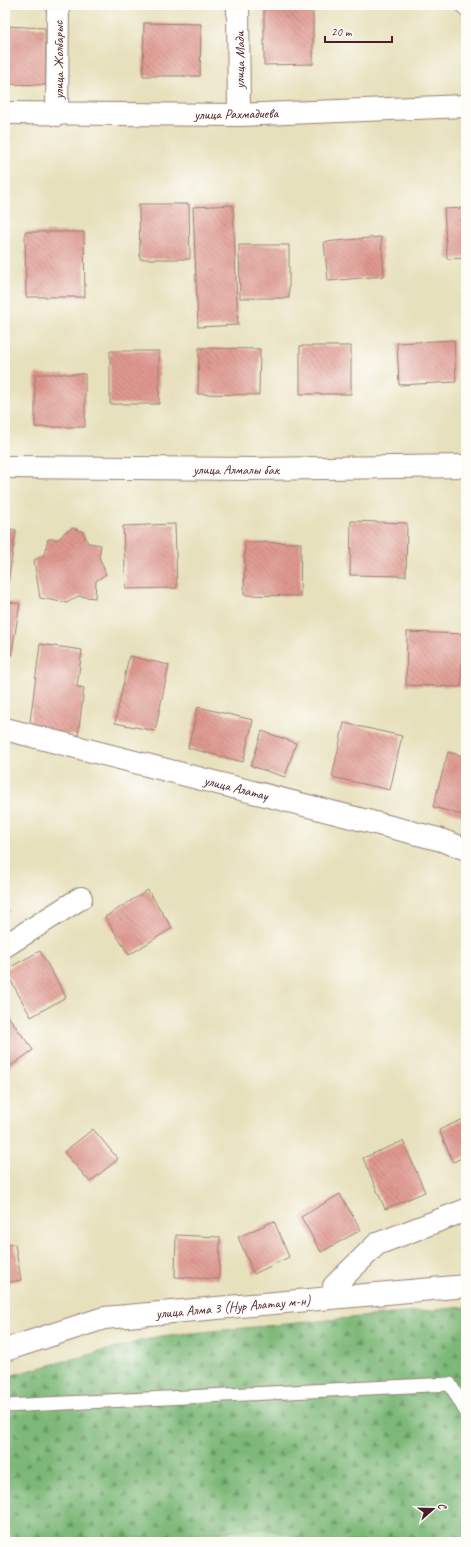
<svg xmlns="http://www.w3.org/2000/svg" width="471" height="1547" font-family="Caveat,sans-serif">
<style>
.forest{fill:url(#forest-firs);stroke:#646c52}
.wetland{fill:url(#wetland-marsh);stroke:#737c5c}
.building{fill:url(#building-back-hatch)}
.lines{fill:none;stroke-linecap:round;stroke-linejoin:round}
.lane-casing{stroke:#988074;stroke-width:15}
.street-casing{stroke:#988074;stroke-width:24}
.secondary-casing{stroke:#988074;stroke-width:24}
.lane{stroke:#fff;stroke-width:13}
.street{stroke:#fff;stroke-width:22}
.secondary{stroke:#fff;stroke-width:22}
.labels{text-anchor:middle;dominant-baseline:central;stroke-width:3;stroke-linejoin:round;paint-order:stroke}
.street-label{font-size:14px;fill:#4a1f2b;stroke:#fdfcf7}
</style>
<defs>
<pattern id="forest-firs" width="22" height="20" patternUnits="userSpaceOnUse"><rect width="22" height="20" fill="#7db878"/><path d="M5 1l3.5 6h-7zM16 11l3.5 6h-7z" fill="#689563"/></pattern>
<pattern id="wetland-marsh" width="20" height="14" patternUnits="userSpaceOnUse"><rect width="20" height="14" fill="#9cd88c"/><path d="M1 5h8M5 5V1M11 12h8M15 12V8" fill="none" stroke="#88b979"/></pattern>
<pattern id="building-back-hatch" width="6" height="6" patternUnits="userSpaceOnUse"><rect width="6" height="6" fill="#df988f"/><path d="M-1 5l2 2M0 0l6 6M5-1l2 2" fill="none" stroke="#b77b75"/></pattern>
</defs>
<rect width="100%" height="100%" fill="#fdfcf7"/>
<filter id="ink" filterUnits="userSpaceOnUse"><feTurbulence type="fractalNoise" baseFrequency=".025" numOctaves="2"/><feDisplacementMap in="SourceGraphic" scale="8" xChannelSelector="R" yChannelSelector="G"/><feConvolveMatrix kernelMatrix="1 2 1 2 8 2 1 2 1" color-interpolation-filters="sRGB"/></filter>
<filter id="wash" filterUnits="userSpaceOnUse"><feTurbulence type="fractalNoise" baseFrequency=".012" numOctaves="4" result="noise"/><feDisplacementMap in="SourceGraphic" scale="16" xChannelSelector="R" yChannelSelector="G"/><feGaussianBlur stdDeviation="0.9" result="paint"/><feColorMatrix in="noise" values="0 0 0 0 0 0 0 0 0 0 0 0 0 0 0 0 0 1.4 0 .05"/><feComposite in="paint" operator="in"/></filter>
<g filter="url(#wash)">
<rect width="100%" height="100%" fill="#e7e0bc"/>
<!-- forest -->
<path class="forest" d="M466 1307V1542H315L263 1528 161 1538 77 1539 66 1542H5V1377L160 1336Z"/>
<!-- wetland -->
<path class="wetland" d="M263 1528 315 1542H66L77 1539 161 1538Z"/>
<g id="blocks">
<!-- building -->
<path class="building" d="M264 5H313V64L264 65Z
M144 23 201 24 200 76H143Z
M5 26 45 28 46 85 5 84Z
M139 204H189L190 259H140Z
M233 205 238 325 198 327 193 207Z
M466 208V258L447 259 444 209Z
M25 232H84L85 297H26Z
M381 237 384 276 328 281 324 242Z
M239 245H289V298H240Z
M454 340 456 382 399 385 397 343Z
M300 346H351V394H300Z
M199 348 260 349 259 395 198 394Z
M110 351H159V404H110Z
M35 374H85V427H35Z
M351 521 407 523 406 576 350 575Z
M175 524 177 588 126 589 123 526Z
M5 528 16 530 8 583 5 582Z
M73 528 83 532 88 543 101 545 99 557 106 574 96 581 95 598 78 596 67 603 40 598 34 560 44 555 48 539H59L65 532Z
M245 542 301 543 300 596 244 595Z
M5 601 20 604 11 657 5 656Z
M407 632 463 634 461 687 406 685Z
M40 644 82 650 77 687 84 688 78 736 29 730Z
M129 656 169 665 155 731 115 723Z
M198 707 253 720 243 762 188 748Z
M344 723 402 736 390 790 332 777Z
M262 731 296 743 285 777 251 766Z
M448 752 466 757V816L433 807Z
M148 890 172 928 129 955 105 917Z
M5 905 9 912 5 915Z
M40 951 66 997 31 1017 5 970Z
M5 1012 33 1050 5 1070Z
M466 1118V1156L453 1162 439 1130Z
M93 1129 118 1159 90 1182 64 1152Z
M403 1141 425 1192 385 1209 363 1158Z
M340 1194 361 1230 321 1252 301 1217Z
M274 1221 289 1257 254 1274 238 1237Z
M176 1235 220 1237 219 1279 175 1277Z
M15 1244 21 1280 5 1283V1245Z"/>
</g>
</g>
<g filter="url(#ink)">
<use href="#blocks" fill-opacity="0" stroke="#988074" stroke-width="1"/>
<g class="lines">
<defs>
<path id="lane" d="M461 5 466 10
M5 1406 450 1384 466 1412"/>
<path id="street" d="M238 5 239 115
M57 115 58 5
M5 467 254 469 466 466
M5 729 438 839 466 849
M5 946 81 898
M332 1298 334 1286 377 1244 466 1210
M5 1350 104 1318 466 1286"/>
<path id="secondary" d="M5 113 239 115 466 106"/>
</defs>
<!-- lane casing -->
<use href="#lane" class="lane-casing"/>
<!-- street casing -->
<use href="#street" class="street-casing"/>
<!-- secondary casing -->
<use href="#secondary" class="secondary-casing"/>
<!-- lane -->
<use href="#lane" class="lane"/>
<!-- street -->
<use href="#street" class="street"/>
<!-- secondary -->
<use href="#secondary" class="secondary"/>
</g>
</g>
<g class="labels">
<!-- street labels -->
<g class="street-label">
<text transform="translate(58 60) rotate(-90)">улица Жолбарыс</text>
<text transform="translate(239 60) rotate(-90)">улица Мади</text>
<text transform="translate(236 114) rotate(-1)">улица Рахмадиева</text>
<text x="236" y="469">улица Алмалы бак</text>
<text transform="translate(236 788) rotate(14)">улица Алатау</text>
<text transform="translate(233 1307) rotate(-5)">улица Алма 3 (Нур Алатау м-н)</text>
</g>
</g>
<!-- margin -->
<rect width="471" height="1547" fill="none" stroke="#fdfcf7" stroke-width="20"/>
<!-- north arrow -->
<g transform="translate(433 1509) rotate(70)" stroke="#fdfcf7" stroke-width="3" paint-order="stroke">
<path d="M0-3L7 15L0 10L-7 15Z" fill="#4a1f2b"/>
<text y="-6" font-size="11" font-weight="bold" text-anchor="middle" fill="#4a1f2b">С</text>
</g>
<!-- scale -->
<path d="M325 36v6h67v-6" fill="none" stroke="#4a1f2b" stroke-width="2"/>
<text x="331" y="36" font-size="12" fill="#4a1f2b" stroke="#fdfcf7" stroke-width="3" paint-order="stroke">20 m</text>
</svg>
